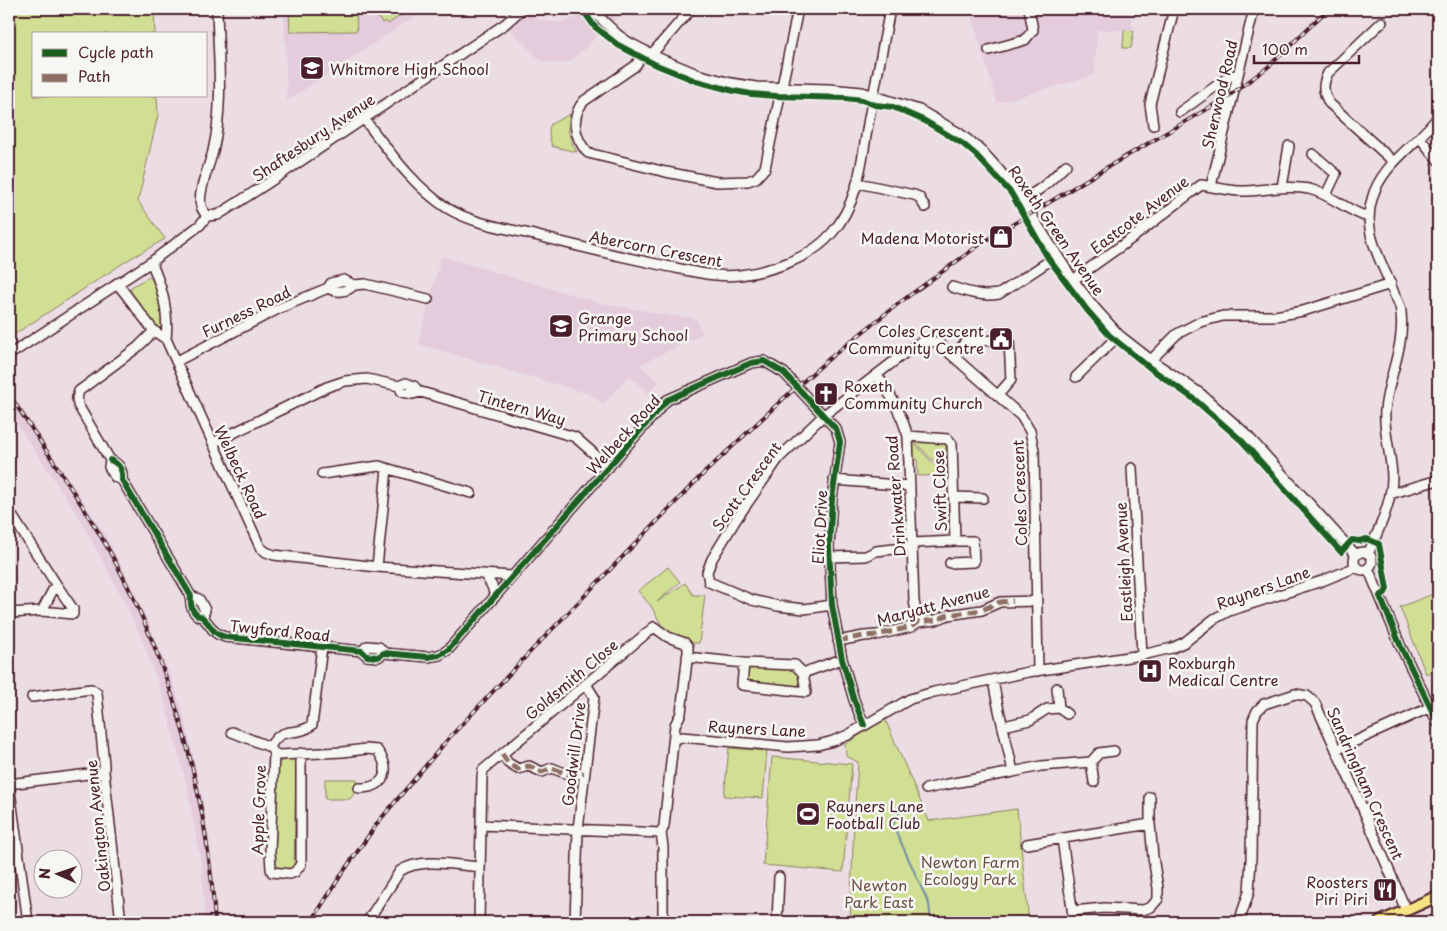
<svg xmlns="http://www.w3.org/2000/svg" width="1447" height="931" font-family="'Playpen Sans',sans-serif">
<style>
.built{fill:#e4ccdc}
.green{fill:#d0df93;stroke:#8d7f5f}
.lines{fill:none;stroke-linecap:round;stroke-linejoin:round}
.stream{stroke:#768fa4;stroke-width:2}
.minor-casing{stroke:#4a1f2b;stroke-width:12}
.major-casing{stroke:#4a1f2b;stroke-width:14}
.minor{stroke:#f6f6f2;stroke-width:9}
.major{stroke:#f6e381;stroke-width:10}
.rail-casing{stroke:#4a1f2b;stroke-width:4}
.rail{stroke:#f6f6f2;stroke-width:2;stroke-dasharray:5.5;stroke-linecap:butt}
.quiet{stroke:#8d6e63;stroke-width:5;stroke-dasharray:10 5;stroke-linecap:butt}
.cycleway-casing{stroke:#f6f6f2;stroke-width:9}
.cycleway{stroke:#1b5e20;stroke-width:6}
.labels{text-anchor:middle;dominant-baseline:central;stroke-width:5;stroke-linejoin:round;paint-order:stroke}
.poi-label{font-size:15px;fill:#4a1f2b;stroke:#f6f6f2;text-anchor:start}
.street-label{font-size:15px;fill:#4a1f2b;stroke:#f6f6f2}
.park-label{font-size:15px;fill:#6c4f45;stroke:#f6f6f2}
</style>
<rect width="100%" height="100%" fill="#ecdde5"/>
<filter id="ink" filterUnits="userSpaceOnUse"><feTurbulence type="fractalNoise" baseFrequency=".02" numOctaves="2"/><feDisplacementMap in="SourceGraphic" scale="10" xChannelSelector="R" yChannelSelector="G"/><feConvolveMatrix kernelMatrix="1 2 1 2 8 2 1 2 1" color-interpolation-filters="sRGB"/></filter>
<g filter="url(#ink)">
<!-- built -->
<path class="built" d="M284 9H426L287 101Z
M588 9H626L571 61 561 64 541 61 508 28 528 14 541 20 560 23 579 16Z
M970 9H1128L1134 30H1097L1095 75 997 103Z
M441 256 597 302 672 316 695 318 703 334 640 365 659 382 648 393 629 376 603 404 589 394 418 344Z
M9 389 106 536 138 599 164 660 178 696 187 729 201 790 213 871 217 922H205L202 870 187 786 164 699 140 635 123 599 79 517 9 412Z"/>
<!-- green -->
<path class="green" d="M9 9H154L155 34H34V96H157L158 115 138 201 165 239 128 260 9 338Z
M289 9H356L357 31 290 32Z
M372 9H403L399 12 401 15 388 24 386 21 382 23Z
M1124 30 1134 31 1131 48H1123Z
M570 114C566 127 569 140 577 152L555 147 552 146C550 139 547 130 551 124Z
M149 277C158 283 163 318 161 329H159C150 322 128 299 131 287Z
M911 440 944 475 918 476 917 459 911 460Z
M913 440 946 444V474Z
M668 567 680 582 657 602 685 583 693 595H705L699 643H685L668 637 651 606 638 591Z
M1438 592V669L1426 674 1400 607Z
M748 663 800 669 802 688 747 686Z
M885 719 929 821 1017 809 1029 922H850L854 820 858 762 846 756 845 744Z
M729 748 767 751 763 798 724 796Z
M772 757 852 764 843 872 763 865Z
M290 758 295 760 296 768 294 866C290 870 280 869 275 866L277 765 278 763Z
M325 779H357V790L350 799H325Z"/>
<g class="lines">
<!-- stream -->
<path class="stream" d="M899 812 893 825 929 904 931 922"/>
<defs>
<path id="minor" d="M591 9 618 35 628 42 661 59 697 74 731 83 756 87 829 89 862 92 919 110 959 133 981 150 999 170 1017 193 1073 280 1094 307 1119 335 1151 360 1201 394 1245 433 1356 555
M1382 22 1328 73C1322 85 1323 92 1329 103L1394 162
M989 50 1025 40 1033 30 1029 9
M645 52 635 66 584 101C570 117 574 138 588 153L666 172 717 182 748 181 756 178 765 168 798 9
M651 55 691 9
M1180 112 1230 76 1237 75
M364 119C389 151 413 186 447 208 473 224 506 228 534 235 576 246 618 256 661 265 687 270 713 278 740 275 772 271 811 258 832 233 860 201 862 157 869 118 876 81 883 45 890 9
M1153 125 1150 104 1174 9
M1420 138 1438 160
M1313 154 1336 174 1326 195
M858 183 914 195 919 197 925 207
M1211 186 1254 9
M1282 187 1289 146
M1020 199C1039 193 1052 179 1066 165
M207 216C205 213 202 210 201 206 197 193 210 164 213 151 224 104 218 56 217 9
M151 262C162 286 169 312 166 339L260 547 266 552 274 555 377 567 512 576
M1073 280 1135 236 1201 185C1216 187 1231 192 1247 191 1268 190 1287 185 1309 189 1331 194 1347 211 1368 217
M117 283 154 331 166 339
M952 287C968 292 981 297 999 294L1057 256
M328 288C337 293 347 292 354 285
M9 355 151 262 200 225 207 216 218 215 265 185 505 24 522 9
M954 357 966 341 1009 340 1011 380 998 395
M1151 360 1177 334 1200 322 1223 316H1275L1303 311 1391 284
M177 361 280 308 328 288 331 283 344 280 354 285 365 284 428 299
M877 375C891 394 901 413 908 436L914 601 918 622
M1076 377 1119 335
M399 386 402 392 413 394 421 392 575 437 609 467
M908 436 948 439 952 444 955 541 913 543
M213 443 327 387 345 381 367 379 399 386 406 383 414 386 419 392
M110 460C120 464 123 470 122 480L191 596C190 603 191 610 197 615 202 618 200 614 204 619 213 627 211 633 225 637L362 651 367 656 378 657 384 653 428 657 439 655 448 650 667 400 751 363 764 361 784 373 836 429 840 442 832 499 829 547 832 605 842 659 854 700 864 725
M1132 468 1142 655
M322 474 379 466 471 493
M122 480 115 477 109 467 110 460 78 405 77 398 79 391 138 347 154 331
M834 480 910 486
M1390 494 1438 480
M954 497 983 498
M9 511 56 584 42 611 9 613
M1354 561a9 9 0 1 1 18 0a9 9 0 1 1-18 0Z
M1368 554C1378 532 1392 502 1392 478 1392 456 1383 433 1385 410 1388 377 1405 347 1401 313 1401 308 1398 301 1395 296 1384 264 1361 234 1372 199 1381 164 1417 145 1438 117
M829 557 866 556 876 551 913 547
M950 563 974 562 973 541H955
M377 567 387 469
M1368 568 1401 647 1438 723
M485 575 492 586 495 597
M191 596 199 599 205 610 203 617
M832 605 804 609 778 606 752 600 709 582 707 572 712 559 737 518 779 458 824 415 914 346 923 341 937 342 1021 416 1030 431 1034 450 1038 671
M42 611 73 614V609L56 584
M838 641 864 636 877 635 911 627 918 622 936 620 948 615 982 610 1000 602 1036 601
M322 647 312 725C296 738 282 724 270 747L274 753 279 755 343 752 366 749 377 750C392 770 386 788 359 788
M362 651 367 646 379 647 384 653
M687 657 744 663 795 665 803 673
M744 663 742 685 806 692 803 673
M803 673 842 659
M1057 688 1059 708 1067 714
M32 697 91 689 97 693 104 764V772L121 922
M1003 726 1030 720 1047 709 1059 708
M232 732 270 747
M675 739 682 737 788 747 818 745 833 741 848 735 910 699 934 692 1028 672 1142 655 1172 648 1185 642 1214 619 1229 611 1322 581 1356 567
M1336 750 1431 707
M274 753 270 852 271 869 272 872 290 874 295 872 301 864V753
M502 754 508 763 518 769 529 766 542 772 552 768 567 774 584 773
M1091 762 1099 753 1114 751
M1013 772 1041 766 1091 762 1094 782
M9 784 28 922
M9 784 104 772
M926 789 943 785 1013 772C1007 741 998 711 993 680
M661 833 663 847V922
M1062 839 1074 922
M1027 844 1150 824
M1073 911 1104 908 1143 910 1151 907 1158 899V888L1153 857 1150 824V797
M367 922 400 871C421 857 455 865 480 867
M479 922 482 777 483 770 654 627 668 637 685 643 688 647V652L681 713 675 725 664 826 661 833 481 825
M575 922 578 829 594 697 586 684
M777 922 779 877
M1239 922 1249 892 1251 859 1253 720 1257 711 1264 704 1295 694 1307 696 1315 703 1359 800 1406 910"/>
<path id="major" d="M1380 922 1438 896"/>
</defs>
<!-- minor casing -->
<use href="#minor" class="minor-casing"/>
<!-- major casing -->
<use href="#major" class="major-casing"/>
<!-- minor -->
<use href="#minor" class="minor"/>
<!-- major -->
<use href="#major" class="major"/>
<defs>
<path id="rail" d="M9 394C43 447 80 498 111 554 173 667 207 794 215 922
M311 922 343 872 379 821 449 738 532 650 700 477 783 399 830 358 899 303 982 243 1106 168 1226 98 1268 67 1328 9"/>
</defs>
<!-- rail casing -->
<use href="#rail" class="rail-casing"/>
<!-- rail -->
<use href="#rail" class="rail"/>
<!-- quiet -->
<path class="quiet" d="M838 641 864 636 877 635 911 627 918 622 936 620 948 615 982 610 1000 602 1013 601
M502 754 508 763 518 769 529 766 542 772 552 768 567 774 584 773"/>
<defs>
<path id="cycleway" d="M582 9 595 27 618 45 654 64 696 81 734 91 751 94 776 96 845 98 862 100 875 105 893 107 925 121 963 144 976 155 1011 193 1048 258 1087 310 1109 335 1150 368 1194 399 1242 441 1341 552 1352 540 1359 541 1367 539 1379 544 1387 589 1385 593 1380 596 1401 647 1438 723
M110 460C120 464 123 470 122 480L191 596C190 603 191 610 197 615 202 618 200 614 204 619 213 627 211 633 225 637L362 651 367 656 378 657 384 653 428 657 439 655 448 650 667 400 751 363 764 361 784 373 836 429 840 442 832 499 829 547 832 605 842 659 854 700 864 725"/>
</defs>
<!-- cycleway casing -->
<use href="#cycleway" class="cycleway-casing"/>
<!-- cycleway -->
<use href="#cycleway" class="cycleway"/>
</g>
</g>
<!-- icons -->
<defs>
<symbol id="school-square" viewBox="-11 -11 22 22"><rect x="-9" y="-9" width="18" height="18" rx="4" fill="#4a1f2b" stroke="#f6f6f2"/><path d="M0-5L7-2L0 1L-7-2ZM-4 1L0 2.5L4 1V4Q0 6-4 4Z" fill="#fff"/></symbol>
<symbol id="shop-square" viewBox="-11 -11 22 22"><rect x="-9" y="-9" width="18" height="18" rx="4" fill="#4a1f2b" stroke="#f6f6f2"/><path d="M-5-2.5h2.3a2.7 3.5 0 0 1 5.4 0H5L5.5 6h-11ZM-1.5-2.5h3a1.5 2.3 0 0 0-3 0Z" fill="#fff"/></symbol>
<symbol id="civic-square" viewBox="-11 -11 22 22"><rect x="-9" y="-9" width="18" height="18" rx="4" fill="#4a1f2b" stroke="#f6f6f2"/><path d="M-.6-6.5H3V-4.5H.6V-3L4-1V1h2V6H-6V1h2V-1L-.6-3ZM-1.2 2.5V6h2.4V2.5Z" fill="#fff"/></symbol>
<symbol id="church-square" viewBox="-11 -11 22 22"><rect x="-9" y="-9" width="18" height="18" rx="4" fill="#4a1f2b" stroke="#f6f6f2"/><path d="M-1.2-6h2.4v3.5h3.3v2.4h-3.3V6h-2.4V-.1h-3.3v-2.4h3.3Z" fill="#fff"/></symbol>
<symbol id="hospital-square" viewBox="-11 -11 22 22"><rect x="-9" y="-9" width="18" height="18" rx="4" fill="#4a1f2b" stroke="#f6f6f2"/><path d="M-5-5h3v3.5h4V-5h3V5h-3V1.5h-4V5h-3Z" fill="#fff"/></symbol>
<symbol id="stadium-square" viewBox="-11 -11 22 22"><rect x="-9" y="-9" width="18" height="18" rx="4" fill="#4a1f2b" stroke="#f6f6f2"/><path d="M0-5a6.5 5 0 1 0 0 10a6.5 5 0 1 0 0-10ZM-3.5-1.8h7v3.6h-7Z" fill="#fff"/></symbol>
<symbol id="restaurant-square" viewBox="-11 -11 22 22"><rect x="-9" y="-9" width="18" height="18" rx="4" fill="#4a1f2b" stroke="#f6f6f2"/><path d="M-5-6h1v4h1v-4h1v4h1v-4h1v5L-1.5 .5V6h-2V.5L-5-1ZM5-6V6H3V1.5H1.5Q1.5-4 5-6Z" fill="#fff"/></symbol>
</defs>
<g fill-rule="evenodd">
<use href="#school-square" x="298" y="54" width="28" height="28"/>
<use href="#shop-square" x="987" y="223" width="28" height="28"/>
<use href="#school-square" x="547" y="312" width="28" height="28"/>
<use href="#civic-square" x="987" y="325" width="28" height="28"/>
<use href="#church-square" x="812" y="380" width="28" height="28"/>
<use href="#hospital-square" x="1136" y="657" width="28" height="28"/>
<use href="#stadium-square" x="794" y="800" width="28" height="28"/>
<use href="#restaurant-square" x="1371" y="876" width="28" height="28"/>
</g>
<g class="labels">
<!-- poi labels -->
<g class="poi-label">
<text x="330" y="68">Whitmore High School</text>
<text x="984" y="237" text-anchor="end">Madena Motorist</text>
<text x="578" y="317">Grange<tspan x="578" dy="17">Primary School</tspan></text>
<text x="984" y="330" text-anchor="end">Coles Crescent<tspan x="984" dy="17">Community Centre</tspan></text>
<text x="844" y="385">Roxeth<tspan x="844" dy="17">Community Church</tspan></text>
<text x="1168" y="662">Roxburgh<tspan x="1168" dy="17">Medical Centre</tspan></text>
<text x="826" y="805">Rayners Lane<tspan x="826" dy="17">Football Club</tspan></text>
<text x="1368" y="881" text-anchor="end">Roosters<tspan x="1368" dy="17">Piri Piri</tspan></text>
</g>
<!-- street labels -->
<g class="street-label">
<text transform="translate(1219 94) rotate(-77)">Sherwood Road</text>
<text transform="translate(313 137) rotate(-34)">Shaftesbury Avenue</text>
<text transform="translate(1139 214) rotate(-37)">Eastcote Avenue</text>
<text transform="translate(1057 230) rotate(55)">Roxeth Green Avenue</text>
<text transform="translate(656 248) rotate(11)">Abercorn Crescent</text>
<text transform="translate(246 311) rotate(-26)">Furness Road</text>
<text transform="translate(522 407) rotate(16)">Tintern Way</text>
<text transform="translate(623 434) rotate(-48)">Welbeck Road</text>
<text transform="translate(241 472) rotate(65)">Welbeck Road</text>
<text transform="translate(746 486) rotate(-54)">Scott Crescent</text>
<text transform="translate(939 491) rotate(-92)">Swift Close</text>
<text transform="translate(1019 493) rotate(-92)">Coles Crescent</text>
<text transform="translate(895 496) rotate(-94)">Drinkwater Road</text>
<text transform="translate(819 527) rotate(-87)">Eliot Drive</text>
<text transform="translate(1123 562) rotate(-93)">Eastleigh Avenue</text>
<text transform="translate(1263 587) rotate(-20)">Rayners Lane</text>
<text transform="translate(933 605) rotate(-15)">Maryatt Avenue</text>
<text transform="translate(280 630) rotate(6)">Twyford Road</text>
<text transform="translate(571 679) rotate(-40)">Goldsmith Close</text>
<text transform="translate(757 728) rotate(3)">Rayners Lane</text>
<text transform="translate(573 754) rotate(-83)">Goodwill Drive</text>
<text transform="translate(1366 783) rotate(66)">Sandringham Crescent</text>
<text transform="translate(258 810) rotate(-88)">Apple Grove</text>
<text transform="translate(97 826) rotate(-96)">Oakington Avenue</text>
</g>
<!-- park labels -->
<g class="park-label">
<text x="970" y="861">Newton Farm<tspan x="970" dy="17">Ecology Park</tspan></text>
<text x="879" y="884">Newton<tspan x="879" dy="17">Park East</tspan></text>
</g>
</g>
<!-- margin -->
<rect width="1447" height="931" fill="none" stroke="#f6f6f2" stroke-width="30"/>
<rect x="15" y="15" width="1417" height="901" fill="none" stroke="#4a1f2b" stroke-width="2" filter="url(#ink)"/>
<!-- legend -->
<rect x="32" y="32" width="175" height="65" fill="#f6f6f2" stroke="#b1a0a2"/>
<rect x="42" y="49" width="25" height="8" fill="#1b5e20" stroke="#b1a0a2"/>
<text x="78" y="58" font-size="15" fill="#4a1f2b">Cycle path</text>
<rect x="42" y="74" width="25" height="8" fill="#8d6e63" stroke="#b1a0a2"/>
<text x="78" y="82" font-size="15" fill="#4a1f2b">Path</text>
<!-- north arrow -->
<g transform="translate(58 874) rotate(272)"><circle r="24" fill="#f6f6f2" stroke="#b1a0a2"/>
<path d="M0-4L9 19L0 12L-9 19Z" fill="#4a1f2b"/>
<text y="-8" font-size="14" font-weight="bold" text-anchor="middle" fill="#4a1f2b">N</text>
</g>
<!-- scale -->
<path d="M1254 55v8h105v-8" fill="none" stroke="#4a1f2b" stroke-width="2.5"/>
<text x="1262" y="55" font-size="15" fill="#4a1f2b" stroke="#f6f6f2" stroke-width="4" paint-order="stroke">100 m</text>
</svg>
